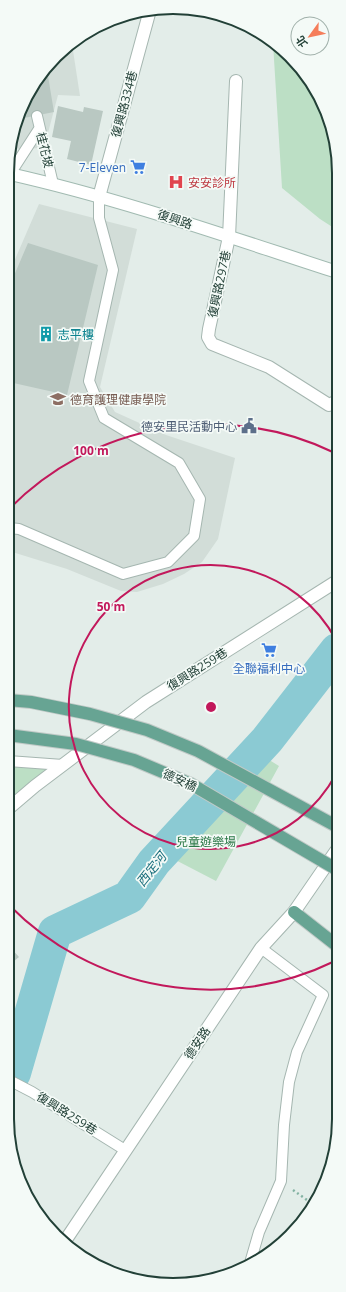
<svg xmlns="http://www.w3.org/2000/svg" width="346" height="1292" font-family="'Open Sans','Noto Sans TC',sans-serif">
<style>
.built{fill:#d2ddd8}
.green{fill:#bcdfc5}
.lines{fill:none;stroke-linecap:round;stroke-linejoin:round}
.river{stroke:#8bcad3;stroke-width:34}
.building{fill:#b9c8c2}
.lane-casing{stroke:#a5b6b0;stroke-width:12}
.street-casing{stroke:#a5b6b0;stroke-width:14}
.secondary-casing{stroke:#a1bab1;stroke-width:14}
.primary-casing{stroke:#c1cac7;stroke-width:14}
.path{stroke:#83b2a2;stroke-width:2.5;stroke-dasharray:2 3;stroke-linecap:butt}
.lane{stroke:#fff;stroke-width:10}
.street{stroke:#fff;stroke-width:12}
.secondary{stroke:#fff;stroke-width:12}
.primary{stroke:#67a493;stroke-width:12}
.primary-bridge-casing{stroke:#c1cac7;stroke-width:14;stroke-linecap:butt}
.primary-bridge{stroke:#67a493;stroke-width:12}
.ring{fill:none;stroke:#c2185b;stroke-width:2}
.labels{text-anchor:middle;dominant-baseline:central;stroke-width:3.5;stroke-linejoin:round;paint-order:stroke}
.street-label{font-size:12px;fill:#224037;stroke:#f4faf7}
.shop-label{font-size:12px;fill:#366cbe;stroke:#f4faf7;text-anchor:end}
.health-label{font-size:12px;fill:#be3a42;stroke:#f4faf7;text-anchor:start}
.culture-label{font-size:12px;fill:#0d838f;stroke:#f4faf7;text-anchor:start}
.education-label{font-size:12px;fill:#785e54;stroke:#f4faf7;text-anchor:start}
.service-label{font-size:12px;fill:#4e5e75;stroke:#f4faf7;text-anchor:end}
.park-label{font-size:12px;fill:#2b7847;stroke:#f4faf7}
.water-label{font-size:13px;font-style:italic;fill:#1b6f7d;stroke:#f4faf7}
.rim{fill:none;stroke:#224037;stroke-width:2}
.centre{fill:#c2185b;stroke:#f4faf7;stroke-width:2}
.ring-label{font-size:12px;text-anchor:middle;font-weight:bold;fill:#c2185b;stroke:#f4faf7;stroke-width:3.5;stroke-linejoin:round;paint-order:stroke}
</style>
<rect width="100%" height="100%" fill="#e3ede9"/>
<!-- built -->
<path class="built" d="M72 44 80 96 58 95 44 148 10 149V141L35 81Z
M39 204 137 229 100 387 115 412 166 435 235 458 218 539 202 562 184 574 163 584 137 592 121 591 67 569 9 551 10 271Z"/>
<!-- green -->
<path class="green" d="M273 43 298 63 322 100 338 152 337 230 320 219 282 188Z
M245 745 279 766 216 881 162 853Z
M8 764 56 767 8 806Z"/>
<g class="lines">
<!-- river -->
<path class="river" d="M14 1073 55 932 129 897 154 862 267 740 337 650"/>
</g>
<!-- building -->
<path class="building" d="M48 76 54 112 19 119 35 81 38 78Z
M58 106 83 112 84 107 103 111 91 165 67 159 71 141 52 137Z
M28 243 98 265 67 395 9 382 10 285Z
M8 945 19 957 7 967Z"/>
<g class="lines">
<defs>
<path id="lane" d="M37 116 53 184
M10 174 39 129
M9 528 19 529 123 574 168 562 194 536 200 499 179 463 104 418 89 381 113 270 99 218V197
M8 761 63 765
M7 1079 32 1092 125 1150
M250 1263 259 1232 281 1181 284 1125 289 1082 297 1052 323 995 261 948"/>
<path id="street" d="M236 81 229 237 209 329 208 337 212 344 269 367 329 405 337 401
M99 197 150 10
M8 809 35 786 146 702 337 581
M65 1241 261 948 294 912 336 851"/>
<path id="secondary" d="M10 174C121 199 229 237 337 272"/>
<path id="primary" d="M294 912 336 945"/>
</defs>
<!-- lane casing -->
<use href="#lane" class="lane-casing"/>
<!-- street casing -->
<use href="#street" class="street-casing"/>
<!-- secondary casing -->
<use href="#secondary" class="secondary-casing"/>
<!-- primary casing -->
<use href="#primary" class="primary-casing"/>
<!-- path -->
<path class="path" d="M293 1190 314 1205"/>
<!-- lane -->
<use href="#lane" class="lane"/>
<!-- street -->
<use href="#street" class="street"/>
<!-- secondary -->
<use href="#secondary" class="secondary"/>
<!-- primary -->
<use href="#primary" class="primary"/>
<defs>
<path id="primary-bridge" d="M8 700 31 702 90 714 147 730 198 751 336 826
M8 735 76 744 134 760 191 784 336 869"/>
</defs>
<!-- primary-bridge casing -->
<use href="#primary-bridge" class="primary-bridge-casing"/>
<!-- primary-bridge -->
<use href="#primary-bridge" class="primary-bridge"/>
</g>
<!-- distance rings -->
<g class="ring">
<path d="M336 774A142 142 0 1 1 336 640"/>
<path d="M335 961A283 283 0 0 1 9 905M9 509A283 283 0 0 1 335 453"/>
</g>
<!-- icons -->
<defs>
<symbol id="supermarket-bare" viewBox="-9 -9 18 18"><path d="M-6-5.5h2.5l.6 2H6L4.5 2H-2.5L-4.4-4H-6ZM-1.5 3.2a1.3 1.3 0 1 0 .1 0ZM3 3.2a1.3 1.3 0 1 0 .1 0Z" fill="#3f7fe0" stroke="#f4faf7" stroke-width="2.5" paint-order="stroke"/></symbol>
<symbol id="hospital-bare" viewBox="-9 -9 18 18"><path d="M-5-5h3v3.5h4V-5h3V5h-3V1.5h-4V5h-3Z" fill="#e0444e" stroke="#f4faf7" stroke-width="2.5" paint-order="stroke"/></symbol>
<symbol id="building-bare" viewBox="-9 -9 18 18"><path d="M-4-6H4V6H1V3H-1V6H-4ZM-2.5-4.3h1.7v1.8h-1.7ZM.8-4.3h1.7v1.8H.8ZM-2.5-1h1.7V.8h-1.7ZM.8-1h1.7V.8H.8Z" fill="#0f9aa8" stroke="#f4faf7" stroke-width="2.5" paint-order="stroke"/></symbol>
<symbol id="university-bare" viewBox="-9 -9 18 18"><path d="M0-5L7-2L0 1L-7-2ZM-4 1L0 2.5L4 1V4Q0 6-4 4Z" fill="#8d6e63" stroke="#f4faf7" stroke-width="2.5" paint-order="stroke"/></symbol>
<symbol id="civic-bare" viewBox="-9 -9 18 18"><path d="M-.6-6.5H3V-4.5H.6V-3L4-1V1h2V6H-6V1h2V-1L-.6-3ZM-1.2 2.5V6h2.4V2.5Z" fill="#5c6f8a" stroke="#f4faf7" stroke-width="2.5" paint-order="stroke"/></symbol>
</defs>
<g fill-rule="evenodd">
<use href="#supermarket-bare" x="127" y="156" width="22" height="22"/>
<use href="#hospital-bare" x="165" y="171" width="22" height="22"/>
<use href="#building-bare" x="35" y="323" width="22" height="22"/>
<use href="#university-bare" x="47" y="388" width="22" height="22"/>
<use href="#civic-bare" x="238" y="415" width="22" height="22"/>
<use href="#supermarket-bare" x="258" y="639" width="22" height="22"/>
</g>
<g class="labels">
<!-- street labels -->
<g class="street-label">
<text transform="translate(124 104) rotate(-75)">復興路334巷</text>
<text transform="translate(45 150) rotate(76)">桂花坡</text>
<text transform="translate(175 219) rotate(18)">復興路</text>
<text transform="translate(219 284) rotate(-78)">復興路297巷</text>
<text transform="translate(197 669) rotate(-32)">復興路259巷</text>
<text transform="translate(180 780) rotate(25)">德安橋</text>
<text transform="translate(197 1043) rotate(-56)">德安路</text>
<text transform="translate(67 1113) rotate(32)">復興路259巷</text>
</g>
<!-- shop labels -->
<g class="shop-label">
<text x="126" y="167">7-Eleven</text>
<text x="269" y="668" text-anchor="middle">全聯福利中心</text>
</g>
<!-- health labels -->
<g class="health-label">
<text x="188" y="182">安安診所</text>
</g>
<!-- culture labels -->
<g class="culture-label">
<text x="58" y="334">志平樓</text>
</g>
<!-- education labels -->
<g class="education-label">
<text x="70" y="399">德育護理健康學院</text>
</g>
<!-- service labels -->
<g class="service-label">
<text x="237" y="426">德安里民活動中心</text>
</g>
<!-- park labels -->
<g class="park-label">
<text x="206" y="841">兒童遊樂場</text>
</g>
<!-- water labels -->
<g class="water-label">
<text transform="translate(151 869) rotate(-52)">西定河</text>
</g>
</g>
<!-- crop -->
<path d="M0 0H346V1292H0ZM173 14H173A159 159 0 0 1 332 173V1119A159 159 0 0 1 173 1278H173A159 159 0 0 1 14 1119V173A159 159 0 0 1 173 14Z" fill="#f4faf7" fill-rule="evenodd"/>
<path class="rim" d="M173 14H173A159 159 0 0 1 332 173V1119A159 159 0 0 1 173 1278H173A159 159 0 0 1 14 1119V173A159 159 0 0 1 173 14Z"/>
<circle cx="211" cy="707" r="6" class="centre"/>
<g class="ring-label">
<text x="91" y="455">100 m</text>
<text x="111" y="611">50 m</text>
</g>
<!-- north arrow -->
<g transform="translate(310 36) rotate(237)"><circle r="19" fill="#f4faf7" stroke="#a0b0aa"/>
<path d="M0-3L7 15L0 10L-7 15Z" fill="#f57d5a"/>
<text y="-6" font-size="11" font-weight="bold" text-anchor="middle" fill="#224037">北</text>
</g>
</svg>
